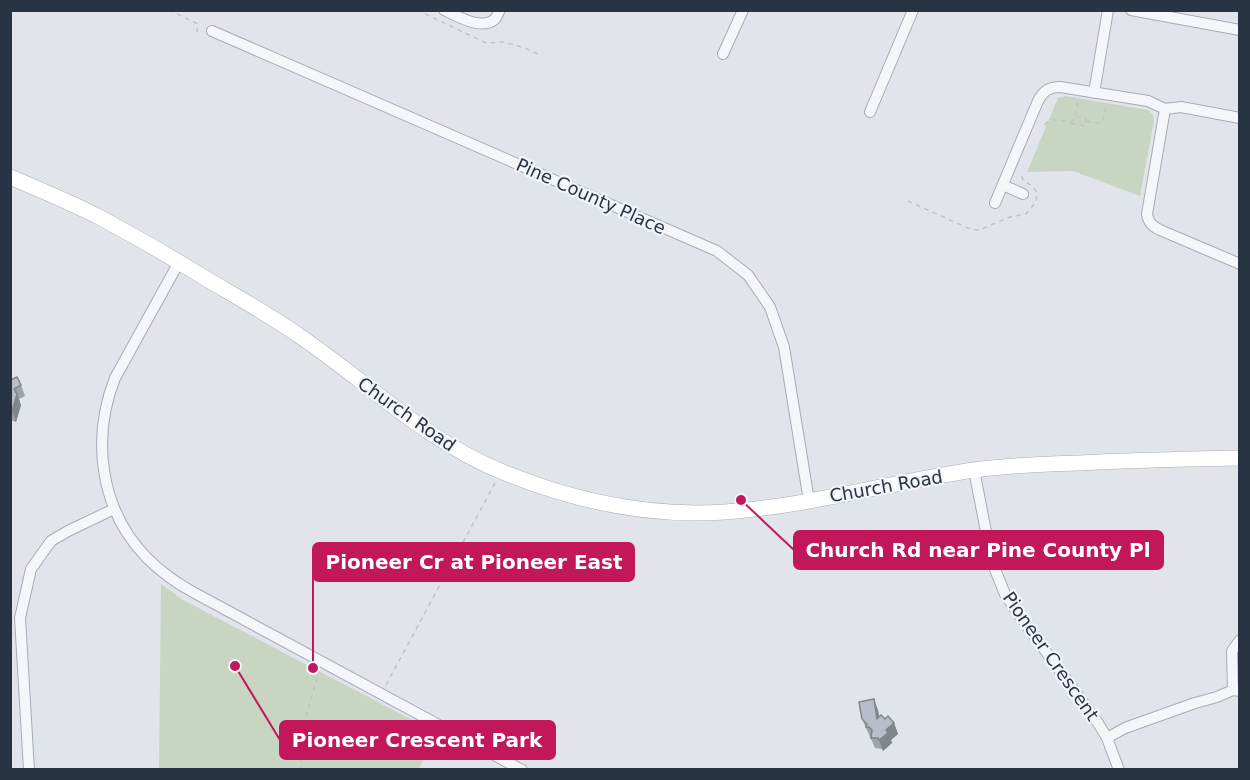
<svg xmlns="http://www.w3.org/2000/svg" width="1250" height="780" font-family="'DejaVu Sans',sans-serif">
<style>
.green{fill:#c7d5c2}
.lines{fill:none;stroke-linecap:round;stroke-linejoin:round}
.minor-casing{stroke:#a6acb6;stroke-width:12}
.secondary-casing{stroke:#a6acb6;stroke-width:16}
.path{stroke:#c0c3ca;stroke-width:1.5;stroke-dasharray:4.5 4.5;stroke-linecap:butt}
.minor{stroke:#f5f6f9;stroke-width:10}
.secondary{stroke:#fff;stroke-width:15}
.wall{fill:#9ea3ad}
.shaded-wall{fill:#81858d}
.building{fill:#b8bec9;stroke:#81858d;stroke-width:1.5}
.labels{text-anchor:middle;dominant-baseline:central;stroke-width:4.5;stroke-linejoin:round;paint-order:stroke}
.street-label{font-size:18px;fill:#283344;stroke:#f1f4f8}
.leader{fill:none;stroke:#c2185b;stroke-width:2}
.callout-dot{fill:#c2185b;stroke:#f1f4f8;stroke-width:2}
.callout{fill:#c2185b;stroke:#c2185b;stroke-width:2}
.callout-label{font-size:20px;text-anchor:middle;font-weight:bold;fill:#fff}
</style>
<rect width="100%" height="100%" fill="#e1e5eb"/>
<!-- green -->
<path class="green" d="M1065 96 1148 110 1153 115 1154 121 1140 196 1073 171 1027 172 1058 98Z
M161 584 183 600 437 733 419 769H159Z"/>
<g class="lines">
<defs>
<path id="minor" d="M444 10C457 16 482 31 495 19 497 17 498 13 500 10
M1131 10 1240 30
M212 31 717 251 748 275 770 307 784 347 809 501
M723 54 743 10
M1094 93 1108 10
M1165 109 1147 214C1148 222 1152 226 1160 230L1240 264
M870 112 913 10
M1003 185 1023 194
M995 203 1038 101C1043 91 1049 87 1060 87L1148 101 1165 109 1181 107 1240 118
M179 262 115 378C91 439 100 510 147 558 160 571 175 582 191 591L522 770
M974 470 992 562 1005 594 1017 612 1098 723 1107 738 1119 770
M1233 690 1232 651 1240 640
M1107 738 1125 728 1195 703 1217 697 1233 690 1240 691
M29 770 20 618 31 569 51 541 68 531 114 509"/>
<path id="secondary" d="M10 177C41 190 72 203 101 218 136 237 171 257 205 278 237 297 270 315 301 337 370 384 425 441 505 473 574 501 650 517 725 512 809 506 891 482 974 470 1009 465 1045 464 1080 463 1133 460 1186 459 1240 458"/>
</defs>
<!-- minor casing -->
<use href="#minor" class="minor-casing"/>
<!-- secondary casing -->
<use href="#secondary" class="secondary-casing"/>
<!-- path -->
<path class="path" d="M169 10 198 24 197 32 202 31
M417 10 486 43 504 42 525 48 542 56
M1086 121 1100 123 1103 120 1106 106
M1071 123 1085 126 1086 119 1076 116
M1045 125C1052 115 1062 122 1071 122L1075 117 1078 101
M908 201 968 228 976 230H979L1010 217 1026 214 1036 202 1037 192 1032 186 1023 180 1022 176
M386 685 495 483
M301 770 302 731 319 671"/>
<!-- minor -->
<use href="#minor" class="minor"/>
<!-- secondary -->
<use href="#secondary" class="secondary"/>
</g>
<!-- wall -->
<path class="wall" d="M10 380 21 385 25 396 19 399 21 405 16 422 10 420Z
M878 710 879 717 894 723 898 734 891 740 892 743 883 751 882 749 875 748 862 719Z"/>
<!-- shaded-wall -->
<path class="shaded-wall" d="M17 394 21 405 16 422 12 411Z
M874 699 878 710 881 729 877 719Z
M894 723 898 734 891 740 892 743 883 751 879 740 886 730Z"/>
<!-- building -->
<path class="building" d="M17 377 21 385 14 389 17 394 12 411H10V380Z
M874 699 877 719 881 715 885 719 888 716 894 723 886 730 888 733 879 740 878 738H871L872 730 869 727H866L867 724 862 719 859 702Z"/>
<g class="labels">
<!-- street labels -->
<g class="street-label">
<text transform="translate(591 196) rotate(24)">Pine County Place</text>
<text transform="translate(407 414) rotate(35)">Church Road</text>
<text transform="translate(886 486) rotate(-10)">Church Road</text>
<text transform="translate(1051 656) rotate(55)">Pioneer Crescent</text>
</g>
</g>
<!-- callouts -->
<path class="leader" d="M741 500L794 550M313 668L313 562M235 666L280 740"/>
<g class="callout-dot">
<circle cx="741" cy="500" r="6"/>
<circle cx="313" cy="668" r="6"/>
<circle cx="235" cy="666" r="6"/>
</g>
<g class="callout">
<rect x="794" y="531" width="369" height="38" rx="6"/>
<rect x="313" y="543" width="321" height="38" rx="6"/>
<rect x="280" y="721" width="275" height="38" rx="6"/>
</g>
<g class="callout-label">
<text x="978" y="557">Church Rd near Pine County Pl</text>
<text x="474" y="569">Pioneer Cr at Pioneer East</text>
<text x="417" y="747">Pioneer Crescent Park</text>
</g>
<!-- border -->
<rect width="1250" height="780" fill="none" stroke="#283344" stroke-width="24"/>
</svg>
